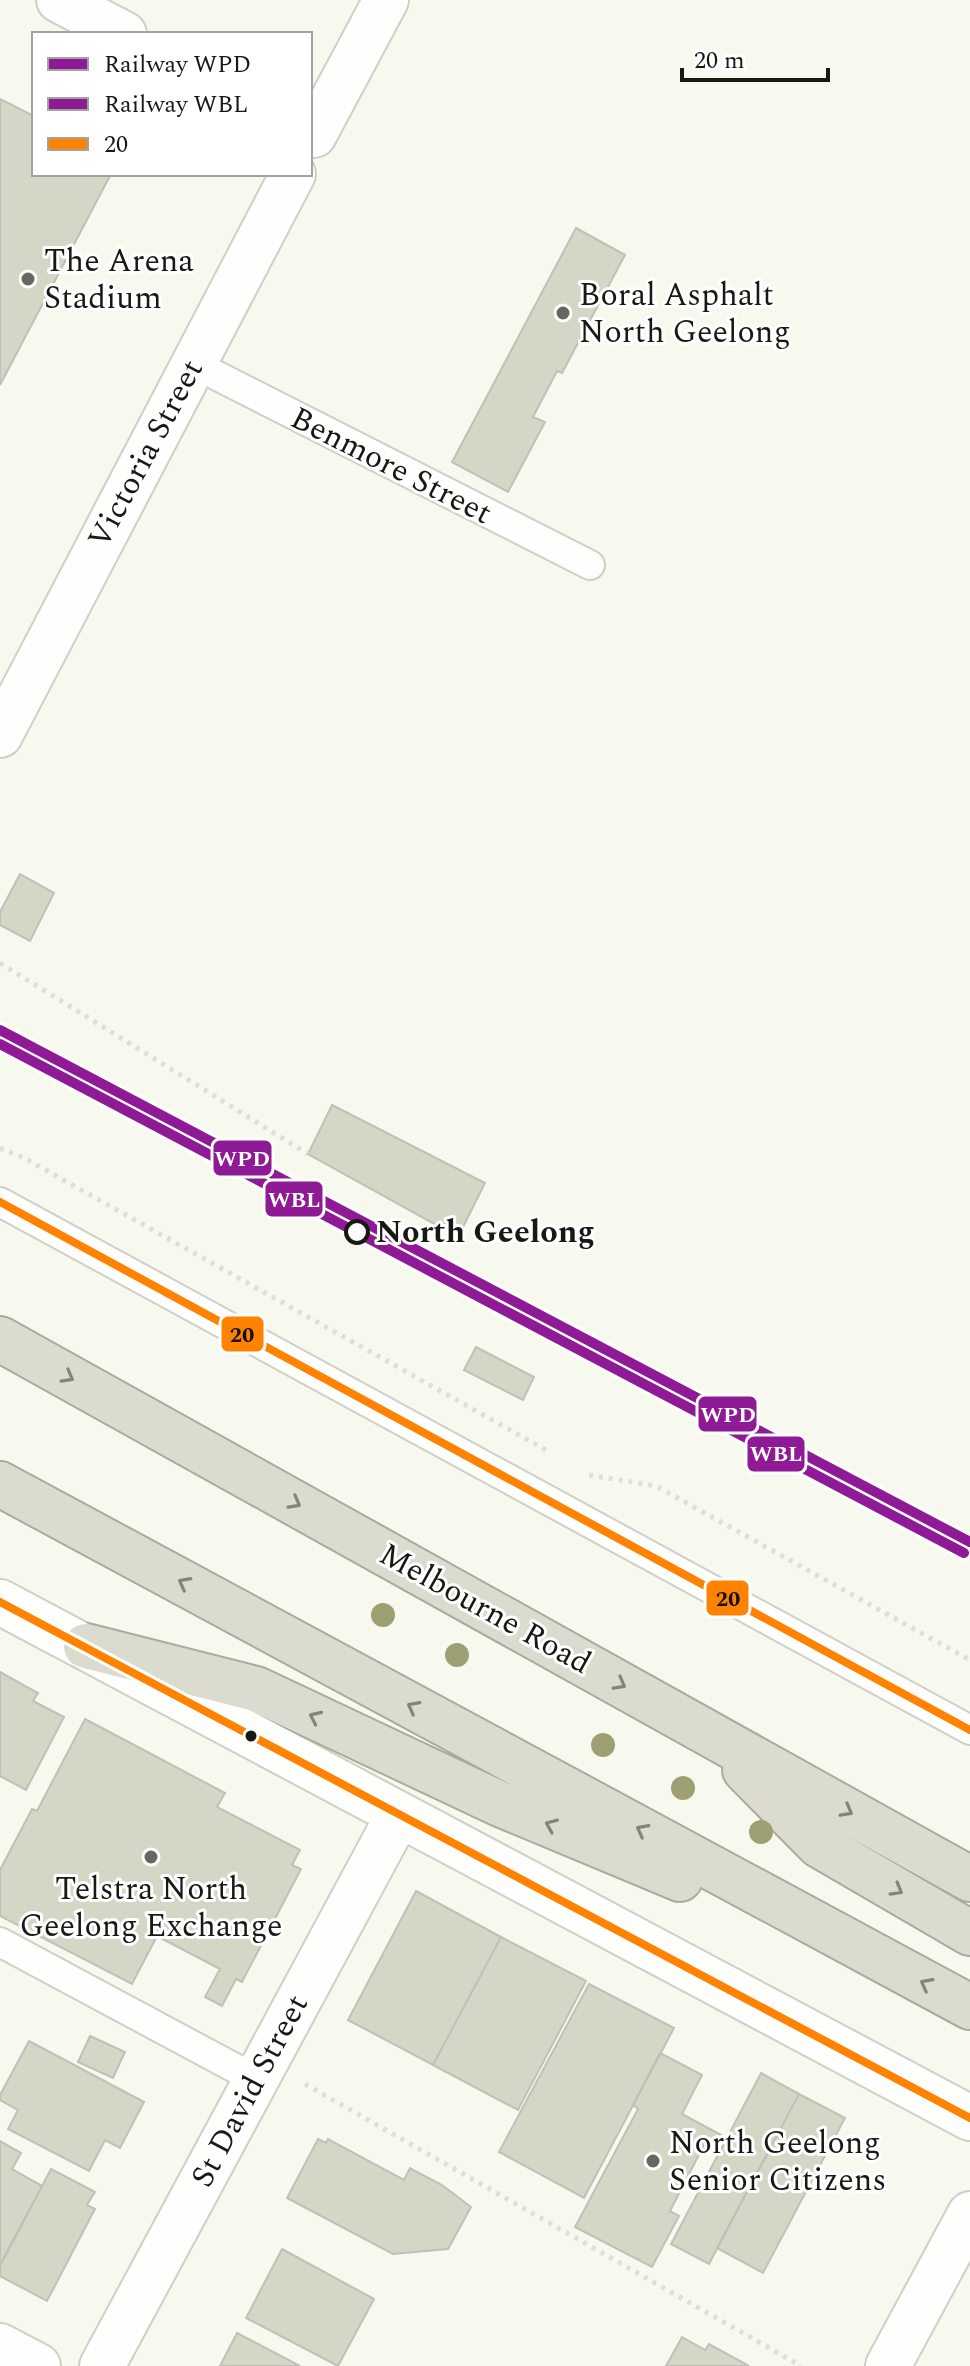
<svg xmlns="http://www.w3.org/2000/svg" width="970" height="2366" font-family="Spectral,serif">
<style>
.building{fill:#d5d6c5;stroke:#c0c0b9;stroke-width:2}
.lines{fill:none;stroke-linecap:round;stroke-linejoin:round}
.lane-casing{stroke:#cecfc7;stroke-width:32}
.street-casing{stroke:#cecfc7;stroke-width:48}
.secondary-casing{stroke:#cecfc7;stroke-width:48}
.highway-casing{stroke:#aaab9b;stroke-width:48}
.path{stroke:#dededa;stroke-width:5;stroke-dasharray:4 6;stroke-linecap:butt}
.lane{stroke:#fefefc;stroke-width:28}
.street{stroke:#fefefc;stroke-width:44}
.secondary{stroke:#fefefc;stroke-width:44}
.highway{stroke:#dbdccf;stroke-width:44}
.bus-1-casing{stroke:#fff;stroke-width:14}
.bus-1{stroke:#ff8200;stroke-width:8}
.rail-1-casing{stroke:#fff;stroke-width:16}
.rail-2-casing{stroke:#fff;stroke-width:16}
.rail-1{stroke:#8f1a95;stroke-width:10}
.rail-2{stroke:#8f1a95;stroke-width:10}
.tree{fill:#9ea074}
.oneway{stroke:#83847a}
.poi-dot{fill:#66675f;stroke:#fff;stroke-width:3}
.stop-dot{fill:#fff;stroke:#181912;stroke-width:4}
.bus-dot{fill:#181912;stroke:#fff;stroke-width:3}
.labels{text-anchor:middle;dominant-baseline:central;stroke-width:6;stroke-linejoin:round;paint-order:stroke}
.poi-label{font-size:32px;fill:#181912;stroke:#fff;text-anchor:start}
.street-label{font-size:32px;fill:#181912;stroke:#fff}
.stop-label{font-size:32px;font-weight:bold;fill:#181912;stroke:#fff;text-anchor:start}
.line-badge{stroke:#fff;stroke-width:3}
.badge-label{font-size:22px;text-anchor:middle;font-weight:bold;fill:#fff}
.pale-badge-label{font-size:22px;text-anchor:middle;font-weight:bold;fill:#111}
</style>
<rect width="100%" height="100%" fill="#f8f9ee"/>
<!-- building -->
<path class="building" d="M0 99 34 116V174H111L0 385Z
M576 228 625 255 562 373 557 371 533 417 545 422 508 492 452 462Z
M20 874 54 893 30 941 0 925V912Z
M332 1105 485 1183 458 1237 308 1154Z
M476 1347 534 1377 523 1400 464 1370Z
M0 1672 38 1693 33 1701 64 1717 26 1790 0 1776Z
M85 1719 225 1793 217 1807 300 1850 292 1865 301 1869 242 1982 236 1979 222 2006 205 1997 220 1969 157 1936 132 1984 0 1916V1870L32 1809 37 1811Z
M416 1891 501 1937 433 2065 348 2020Z
M501 1937 586 1981 518 2110 433 2065Z
M589 1984 674 2028 584 2198 499 2152Z
M90 2036 125 2052 113 2078 78 2062Z
M29 2041 144 2102 120 2148 105 2140 89 2171 8 2129 18 2110 0 2100V2095Z
M660 2053 702 2075 682 2114 721 2135 714 2148 705 2143 670 2211 679 2216 652 2267 575 2227 638 2109 633 2105Z
M761 2073 799 2094 709 2264 671 2244Z
M799 2094 845 2118 763 2273 717 2248Z
M318 2139 326 2143 328 2139 404 2180 410 2168 442 2185 471 2207 448 2249 393 2254 287 2198Z
M0 2141 21 2153 12 2169 42 2186 0 2265Z
M51 2169 95 2192 87 2205 95 2209 47 2301 0 2276V2266Z
M282 2249 374 2299 338 2366 246 2318Z
M237 2333 300 2366H220Z
M682 2337 705 2350 709 2344 749 2366H666Z"/>
<g class="lines">
<defs>
<path id="lane" d="M194 364 590 565
M0 1202 970 1730
M0 1942 257 2080"/>
<path id="street" d="M0 735 293 174
M0 1602 970 2118
M0 2346 38 2366
M102 2366 398 1816
M888 2366 970 2214"/>
<path id="secondary" d="M59 0 124 34
M310 133 314 135 386 0"/>
<path id="highway" d="M0 1339 970 1879
M0 1484 970 2007
M86 1646 256 1689 500 1804 680 1879
M745 1770 819 1845 970 1933"/>
</defs>
<!-- lane casing -->
<use href="#lane" class="lane-casing"/>
<!-- street casing -->
<use href="#street" class="street-casing"/>
<!-- secondary casing -->
<use href="#secondary" class="secondary-casing"/>
<!-- highway casing -->
<use href="#highway" class="highway-casing"/>
<!-- path -->
<path class="path" d="M0 963 308 1154
M0 1148 26 1159 546 1450
M589 1475 656 1486 970 1660
M305 2084 801 2366"/>
<!-- lane -->
<use href="#lane" class="lane"/>
<!-- street -->
<use href="#street" class="street"/>
<!-- secondary -->
<use href="#secondary" class="secondary"/>
<!-- highway -->
<use href="#highway" class="highway"/>
<defs>
<path id="bus-1" d="M0 1202 970 1730
M0 1602 970 2118"/>
</defs>
<!-- bus-1 casing -->
<use href="#bus-1" class="bus-1-casing"/>
<!-- bus-1 -->
<use href="#bus-1" class="bus-1"/>
<defs>
<path id="rail-1" d="M0 1030 970 1542"/>
<path id="rail-2" d="M0 1044 964 1553"/>
</defs>
<!-- rail-1 casing -->
<use href="#rail-1" class="rail-1-casing"/>
<!-- rail-2 casing -->
<use href="#rail-2" class="rail-2-casing"/>
<!-- rail-1 -->
<use href="#rail-1" class="rail-1"/>
<!-- rail-2 -->
<use href="#rail-2" class="rail-2"/>
</g>
<!-- trees -->
<g class="tree">
<circle cx="383" cy="1615" r="12"/>
<circle cx="457" cy="1655" r="12"/>
<circle cx="603" cy="1745" r="12"/>
<circle cx="683" cy="1788" r="12"/>
<circle cx="761" cy="1832" r="12"/>
</g>
<!-- one-way arrows -->
<defs><path id="oneway-chevron" d="M-2-3.5L2.5 0L-2 3.5" fill="none" stroke-width="1.6" stroke-linecap="round" stroke-linejoin="round" transform="scale(2)"/></defs>
<g class="oneway">
<use href="#oneway-chevron" transform="translate(68 1377) rotate(29)"/>
<use href="#oneway-chevron" transform="translate(295 1503) rotate(29)"/>
<use href="#oneway-chevron" transform="translate(184 1583) rotate(-152)"/>
<use href="#oneway-chevron" transform="translate(620 1684) rotate(29)"/>
<use href="#oneway-chevron" transform="translate(413 1707) rotate(-152)"/>
<use href="#oneway-chevron" transform="translate(315 1717) rotate(-155)"/>
<use href="#oneway-chevron" transform="translate(847 1811) rotate(29)"/>
<use href="#oneway-chevron" transform="translate(551 1825) rotate(-157)"/>
<use href="#oneway-chevron" transform="translate(642 1830) rotate(-152)"/>
<use href="#oneway-chevron" transform="translate(897 1890) rotate(30)"/>
<use href="#oneway-chevron" transform="translate(926 1984) rotate(-152)"/>
</g>
<!-- markers -->
<g class="poi-dot">
<circle cx="28" cy="279" r="8"/>
<circle cx="563" cy="313" r="8"/>
<circle cx="151" cy="1857" r="8"/>
<circle cx="653" cy="2161" r="8"/>
</g>
<circle class="stop-dot" cx="357" cy="1232" r="11"/>
<circle class="bus-dot" cx="251" cy="1736" r="7"/>
<g class="labels">
<!-- poi labels -->
<g class="poi-label">
<text x="44" y="261">The Arena<tspan x="44" dy="37">Stadium</tspan></text>
<text x="579" y="295">Boral Asphalt<tspan x="579" dy="37">North Geelong</tspan></text>
<text x="151" y="1889" text-anchor="middle">Telstra North<tspan x="151" dy="37">Geelong Exchange</tspan></text>
<text x="669" y="2143">North Geelong<tspan x="669" dy="37">Senior Citizens</tspan></text>
</g>
<!-- street labels -->
<g class="street-label">
<text transform="translate(146 454) rotate(-62)">Victoria Street</text>
<text transform="translate(391 466) rotate(27)">Benmore Street</text>
<text transform="translate(485 1609) rotate(29)">Melbourne Road</text>
<text transform="translate(250 2091) rotate(-62)">St David Street</text>
</g>
<!-- stop labels -->
<g class="stop-label">
<text x="376" y="1232">North Geelong</text>
</g>
</g>
<g class="line-badge">
<rect x="212" y="1139" width="61" height="38" rx="8" fill="#8f1a95"/>
<rect x="264" y="1180" width="60" height="38" rx="8" fill="#8f1a95"/>
<rect x="220" y="1315" width="45" height="38" rx="8" fill="#ff8200"/>
<rect x="697" y="1395" width="61" height="38" rx="8" fill="#8f1a95"/>
<rect x="746" y="1435" width="60" height="38" rx="8" fill="#8f1a95"/>
<rect x="705" y="1579" width="45" height="38" rx="8" fill="#ff8200"/>
</g>
<g class="badge-label">
<text x="242" y="1166">WPD</text>
<text x="294" y="1207">WBL</text>
<text x="728" y="1422">WPD</text>
<text x="776" y="1461">WBL</text>
</g>
<g class="pale-badge-label">
<text x="242" y="1342">20</text>
<text x="728" y="1606">20</text>
</g>
<!-- legend -->
<rect x="32" y="32" width="280" height="144" fill="#ffffff" stroke="#a3a3a0" stroke-width="2"/>
<rect x="48" y="58" width="40" height="12" fill="#8f1a95" stroke="#a3a3a0" stroke-width="2"/>
<text x="104" y="72" font-size="24" fill="#181912">Railway WPD</text>
<rect x="48" y="98" width="40" height="12" fill="#8f1a95" stroke="#a3a3a0" stroke-width="2"/>
<text x="104" y="112" font-size="24" fill="#181912">Railway WBL</text>
<rect x="48" y="138" width="40" height="12" fill="#ff8200" stroke="#a3a3a0" stroke-width="2"/>
<text x="104" y="152" font-size="24" fill="#181912">20</text>
<!-- scale -->
<path d="M682 68v12h146v-12" fill="none" stroke="#181912" stroke-width="4"/>
<text x="694" y="68" font-size="24" fill="#181912" stroke="#ffffff" stroke-width="6" paint-order="stroke">20 m</text>
</svg>
